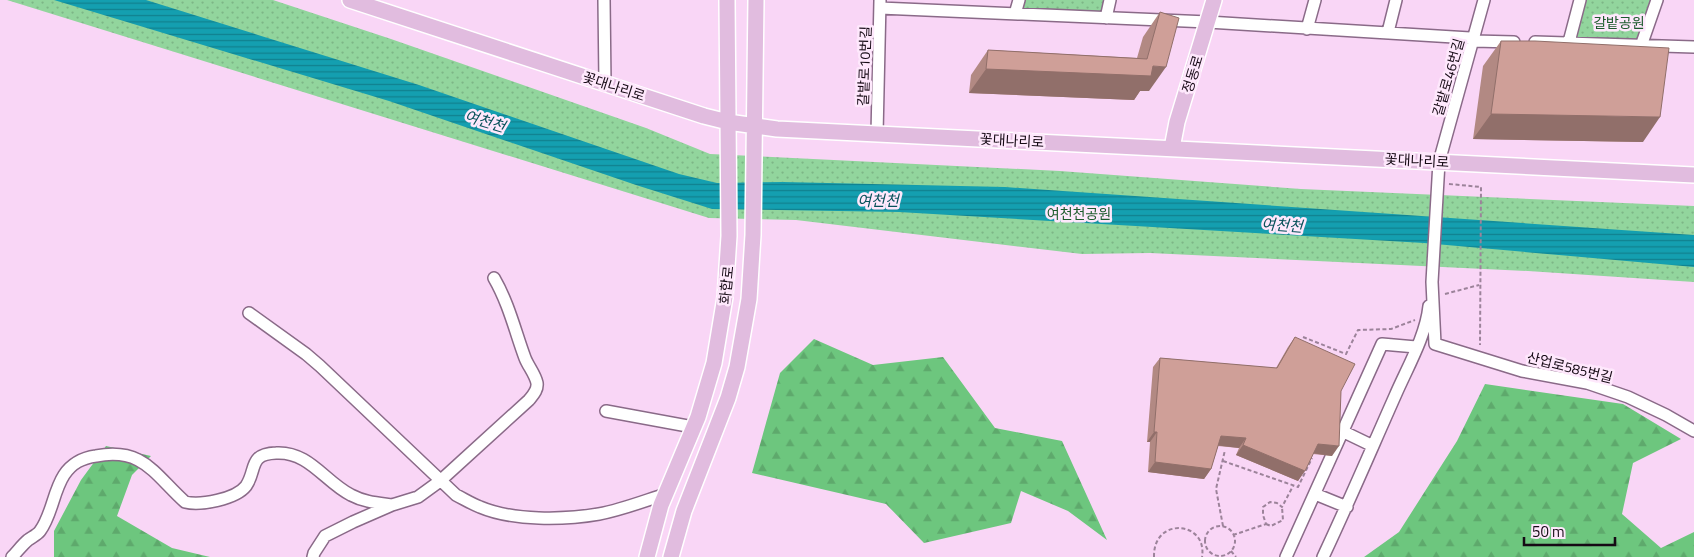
<svg xmlns="http://www.w3.org/2000/svg" width="1694" height="557" font-family="'Titillium Web','Noto Sans KR',sans-serif">
<style>
.grass{fill:url(#grass-dots)}
.forest{fill:url(#forest-firs)}
.water{fill:url(#water-rules)}
.lines{fill:none;stroke-linecap:round;stroke-linejoin:round}
.minor-casing{stroke:#8a6a88;stroke-width:14}
.major-casing{stroke:#fff;stroke-width:18}
.path{stroke:#9c839a;stroke-width:2;stroke-dasharray:4 2.5;stroke-linecap:butt}
.minor{stroke:#fff;stroke-width:11}
.major{stroke:#e1bcdf;stroke-width:15}
.wall{fill:#b28983}
.shaded-wall{fill:#916f6a}
.building{fill:#cf9f98;stroke:#916f6a}
.labels{text-anchor:middle;dominant-baseline:central;stroke-width:5;stroke-linejoin:round;paint-order:stroke}
.park-label{font-size:14px;fill:#1d5b2d;stroke:#fee8fc}
.street-label{font-size:14px;fill:#160a15;stroke:#fee8fc}
.water-label{font-size:15px;font-style:italic;fill:#07515a;stroke:#fee8fc}
</style>
<defs>
<pattern id="grass-dots" width="8" height="8" patternUnits="userSpaceOnUse" patternTransform="scale(1.25)"><rect width="8" height="8" fill="#92d59d"/><path d="M2 2h.1M6 6h.1" fill="none" stroke="#7db686" stroke-width="1.8" stroke-linecap="round"/></pattern>
<pattern id="forest-firs" width="22" height="20" patternUnits="userSpaceOnUse" patternTransform="scale(1.25)"><rect width="22" height="20" fill="#6dc67e"/><path d="M5 1l3.5 6h-7zM16 11l3.5 6h-7z" fill="#5ea96c"/></pattern>
<pattern id="water-rules" width="6" height="5" patternUnits="userSpaceOnUse" patternTransform="scale(1.25)"><rect width="6" height="5" fill="#149fb0"/><path d="M0 2.5h6" fill="none" stroke="#11808e"/></pattern>
</defs>
<rect width="100%" height="100%" fill="#f9d6f6"/>
<!-- grass -->
<path class="grass" d="M7 0H273L391 39 646 128 710 154 1060 171 1301 189 1694 206V282L1528 271 1150 253 1082 254 796 220 709 218Z
M1023 0H1107L1103 14 1020 11Z
M1580 0H1657L1641 46 1569 42Z"/>
<!-- forest -->
<path class="forest" d="M814 339 873 365 943 357 995 428 1062 441 1107 540 1068 511 1021 491 1011 523 924 543 886 504 752 473 780 373Z
M1485 384 1623 404 1681 439 1633 463 1622 514 1661 548 1694 532V557H1364L1399 532 1457 441Z
M106 446 151 456 132 475 117 516 172 548 210 557H54V531L81 480Z"/>
<!-- water -->
<path class="water" d="M54 0H146L419 85 679 174 717 183 783 182 1005 187 1694 235V267L1424 243 899 212 712 209 636 185 389 101Z"/>
<g class="lines">
<defs>
<path id="minor" d="M604 0 605 83
M1484 0 1439 162 1432 282 1435 344 1522 371 1587 383 1628 397 1666 415 1694 431
M880 8 1208 22 1470 38 1474 41 1514 42
M1015 14 1019 0
M1106 18 1110 0
M1307 29 1315 0
M1388 32 1396 0
M1535 42 1694 47
M1569 42 1580 0
M1641 46 1657 0
M877 134 880 1
M249 313 306 354 320 366 456 495C464 499 472 504 480 507 513 521 564 520 599 514 621 510 644 501 666 494
M606 411 693 427
M1344 432 1373 446
M1315 494 1347 507
M12 557C17 552 22 545 28 540 32 537 37 535 40 531 52 515 53 492 64 475 72 463 82 458 96 456 143 447 154 474 185 502 200 506 236 499 246 486 257 470 248 454 276 453 309 451 325 482 351 495 364 502 378 503 392 505
M313 557 314 553 325 536 353 522 392 505 418 497 440 481 529 400C533 395 538 390 537 383 535 374 528 366 525 358 515 331 509 304 494 278
M1286 557 1382 344 1416 347
M1323 557C1348 504 1371 450 1395 396 1407 368 1426 336 1429 306"/>
<path id="major" d="M350 0 704 116 728 122 777 129 1694 175
M1172 148 1177 122 1214 0
M647 557 661 505 698 417 714 363 725 297 729 236 727 0
M671 557 684 511 728 398 737 367 749 299 753 235 756 0"/>
</defs>
<!-- minor casing -->
<use href="#minor" class="minor-casing"/>
<!-- major casing -->
<use href="#major" class="major-casing"/>
<!-- path -->
<path class="path" d="M1449 184 1481 187 1480 345
M1445 294 1479 285
M1303 337 1346 354 1358 330 1391 329 1415 320
M1223 461 1298 487 1312 458
M1266 524 1271 526 1283 520 1282 507
M1223 526 1216 489 1225 450
M1205 541a15 15 0 1 1 30 0a15 15 0 1 1-30 0Z
M1233 535 1266 524 1263 515V507L1270 502 1277 503 1282 507 1293 486
M1231 551 1236 557
M1154 557C1153 516 1208 521 1202 557"/>
<!-- minor -->
<use href="#minor" class="minor"/>
<!-- major -->
<use href="#major" class="major"/>
</g>
<!-- wall -->
<path class="wall" d="M1160 12 1149 91H1140L1134 100 969 93 971 75 988 50 1137 58 1143 37Z
M1501 41 1643 142 1473 139 1483 66Z
M1295 337 1341 391 1332 456 1313 454 1298 481 1236 455 1239 448 1218 446 1211 469 1204 479 1148 472 1150 442H1147L1153 367 1160 358 1276 368 1288 347Z"/>
<!-- shaded-wall -->
<path class="shaded-wall" d="M1153 66 1166 67 1149 91H1140L1134 100 969 93 986 69Z
M1491 114 1660 117 1643 142 1473 139Z
M1154 432H1157L1150 442H1147Z
M1221 436 1246 438 1239 448 1214 445Z
M1318 444 1339 446 1332 456 1311 453Z
M1243 445 1305 471 1298 481 1236 455Z
M1155 462 1211 469 1204 479 1148 472Z"/>
<!-- building -->
<path class="building" d="M1160 12 1179 18 1166 67 1153 66 1151 76 986 69 988 50 1147 59Z
M1501 41H1535L1669 48 1660 117 1491 114Z
M1295 337 1355 364 1341 391 1339 446 1318 444 1305 471 1243 445 1246 438 1221 436 1211 469 1155 462 1157 432H1154L1160 358 1277 368Z"/>
<g class="labels">
<!-- park labels -->
<g class="park-label">
<text x="1619" y="22">갈밭공원</text>
<text x="1079" y="213">여천천공원</text>
</g>
<!-- street labels -->
<g class="street-label">
<text transform="translate(864 66) rotate(-88)">갈밭로10번길</text>
<text transform="translate(1192 74) rotate(-73)">정동로</text>
<text transform="translate(1448 77) rotate(-74)">갈밭로46번길</text>
<text transform="translate(614 86) rotate(18)">꽃대나리로</text>
<text transform="translate(1012 140) rotate(3)">꽃대나리로</text>
<text transform="translate(1417 160) rotate(3)">꽃대나리로</text>
<text transform="translate(726 285) rotate(-84)">화합로</text>
<text transform="translate(1570 367) rotate(14)">산업로585번길</text>
</g>
<!-- water labels -->
<g class="water-label">
<text transform="translate(485 121) rotate(17)">여천천</text>
<text x="878" y="200">여천천</text>
<text transform="translate(1282 225) rotate(4)">여천천</text>
</g>
</g>
<!-- scale -->
<path d="M1524 537v8h91v-8" fill="none" stroke="#160a15" stroke-width="2.5"/>
<text x="1532" y="537" font-size="15" fill="#160a15" stroke="#fee8fc" stroke-width="4" paint-order="stroke">50 m</text>
</svg>
